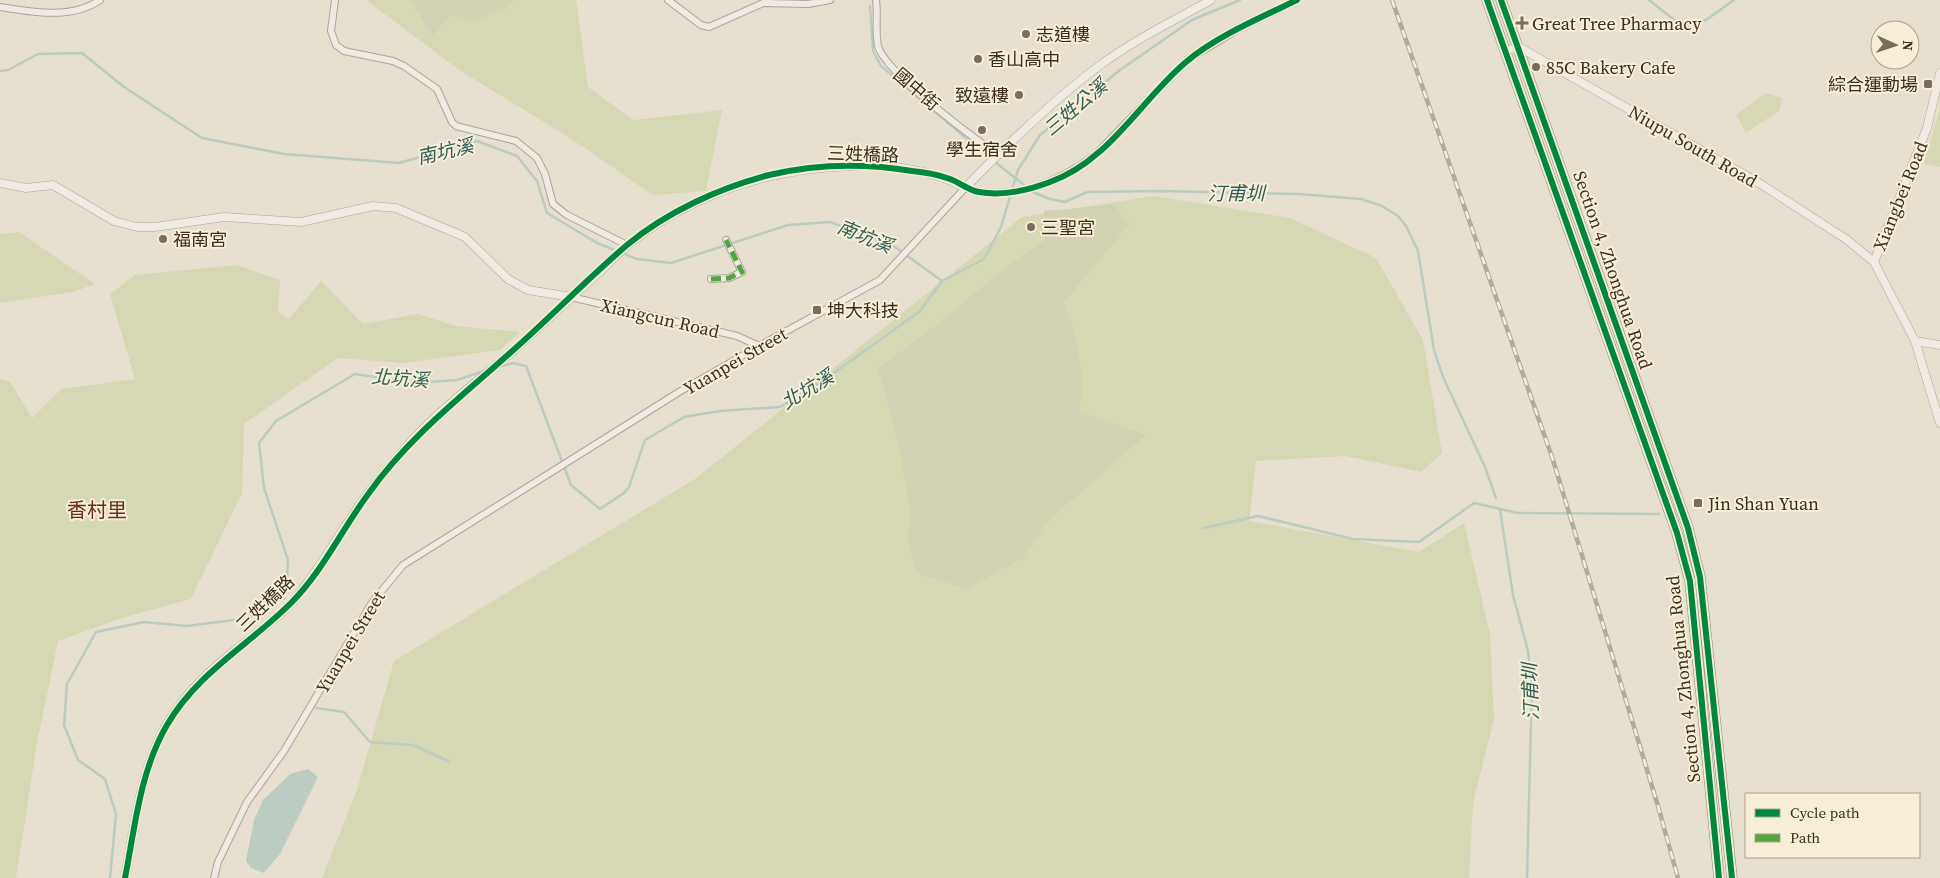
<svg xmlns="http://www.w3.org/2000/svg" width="1940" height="878" font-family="'Source Serif 4','Noto Sans TC',serif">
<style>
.green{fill:#d6d7b3}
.cemetery{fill:#d1d1b3}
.water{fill:#bcccc2}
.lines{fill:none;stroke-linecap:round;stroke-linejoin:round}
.stream{stroke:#bcccc2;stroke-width:2.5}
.minor-casing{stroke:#ada599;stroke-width:8}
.tertiary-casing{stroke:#ada599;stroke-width:9}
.primary-casing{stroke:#928b80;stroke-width:11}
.minor{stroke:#efebe3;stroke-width:6}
.tertiary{stroke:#efebe3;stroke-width:8}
.primary{stroke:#e6e1d4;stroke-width:10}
.rail-casing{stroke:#afaaa2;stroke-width:4.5}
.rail{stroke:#f7eed8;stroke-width:2.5;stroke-dasharray:8;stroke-linecap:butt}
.quiet{stroke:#54a441;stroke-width:5;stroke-dasharray:10 5;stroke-linecap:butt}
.cycleway-casing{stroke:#f7eed8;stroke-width:9}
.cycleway{stroke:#00873e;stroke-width:6}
.poi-dot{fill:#786c5e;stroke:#f7eed8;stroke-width:2}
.labels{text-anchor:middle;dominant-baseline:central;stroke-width:4;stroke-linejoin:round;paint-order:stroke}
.poi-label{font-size:18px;fill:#3d2e20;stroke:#f7eed8;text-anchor:start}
.street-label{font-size:18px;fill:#3d2e20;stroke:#f7eed8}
.water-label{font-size:19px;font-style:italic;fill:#2f5d5a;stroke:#f7eed8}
.quarter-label{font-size:20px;fill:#6b2e1e;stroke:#f7eed8}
</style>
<rect width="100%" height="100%" fill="#e7e0d1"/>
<!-- green -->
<path class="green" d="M366 0H576L588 87 633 120 722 110 706 191 653 195 570 138 459 70Z
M1766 93 1782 98 1780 110 1746 133 1736 115Z
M1940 107V167L1924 164Z
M1153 196 1290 218 1376 258 1423 340 1442 453 1421 472 1346 456 1256 461 1249 521 1419 552 1464 523 1490 634 1494 720 1473 803 1469 878H322L357 790 394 661 695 479 1022 217Z
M19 232 95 284 73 292 0 303V234Z
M237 265 280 280 278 312 289 319 321 281 363 324 418 314 456 326 520 332 500 350 403 363 338 358 244 424 242 493 191 599 125 617 58 641 37 743 16 878H0V379L10 382 32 418 61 389 135 379 110 294 135 275Z"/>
<!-- cemetery -->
<path class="cemetery" d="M411 0H513L505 9 470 22 453 14 432 36Z
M1114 205 1129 225 1064 302 1076 338 1082 374 1080 412 1146 435 1047 522 1023 558 967 589 917 573 907 541 911 513 898 440 878 369 944 319 1004 269 1045 240 1044 211Z"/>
<!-- water -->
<path class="water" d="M308 769 318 777 280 854 264 873 251 868 246 861 254 820 263 800 290 774Z"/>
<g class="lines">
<!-- stream -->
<path class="stream" d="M1649 0 1682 26 1706 20 1734 0
M870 6 873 51 881 66 980 150 1033 192 1050 199 1065 202 1087 192 1160 191 1298 194 1361 199 1382 206 1398 216 1406 226 1418 251 1434 350 1443 377 1485 467 1496 498
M0 71 8 70 38 54 82 53 124 87 202 138 284 154 399 163 477 141 517 156 537 181 547 213 597 243 637 259 671 263 788 225 830 222 891 244 942 281
M499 367 513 363 526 366 571 485 600 509 624 493 629 487 645 440 684 417 720 411 780 407 827 378 920 311 942 281 984 259 1001 227 1018 170 1040 135 1120 70 1192 20 1240 0
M1500 509 1513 595 1528 651 1532 684 1527 878
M1204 528 1258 516 1353 539 1419 542 1474 503 1518 513 1659 514
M316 708 344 712 370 742 413 745 450 762
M110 878 116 814 105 779 78 760 64 725 67 684 96 632 144 622 187 626 250 618 286 592 288 560 264 488 259 443 276 421 355 374 413 383 457 380 484 371"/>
<defs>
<path id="minor" d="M335 0 331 31 336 45 344 51 393 61 404 66 437 89 452 122 456 126 516 141 537 158 545 174 553 204 567 215 627 245
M668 0 701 25 709 27 770 0
M876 0C878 15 875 31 878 46 885 72 973 138 999 155
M764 3 808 4 830 0
M0 7C33 12 71 20 100 0
M711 279 729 278 742 272 726 240
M571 297 737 336 759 346
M214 878 218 862 247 802 284 751 371 604 403 565 679 392 759 346 880 280 965 188C1010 203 1059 182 1095 155L1187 60 1237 30 1297 0"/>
<path id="tertiary" d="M1504 51 1519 47 1759 183 1846 239 1874 262 1915 341 1940 423
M0 183 26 188 53 185 114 221 137 227H155L224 217 301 222 373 206 396 208 465 237 508 279 528 290 571 297
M1874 262 1927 128 1940 73
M1915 341 1940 345
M125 878C134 828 140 774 164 729 180 701 202 677 227 657 249 638 275 622 295 599 323 565 343 526 370 491 384 472 400 454 416 436 445 405 482 378 514 350 544 323 573 296 603 269 611 261 619 252 629 244 693 194 769 169 850 166 887 164 933 169 965 188 1005 147 1053 100 1099 66 1134 40 1173 21 1211 0"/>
<path id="primary" d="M1487 0 1677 533 1690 581 1719 878
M1501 0 1688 528 1700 577 1732 878"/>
</defs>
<!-- minor casing -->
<use href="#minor" class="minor-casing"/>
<!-- tertiary casing -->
<use href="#tertiary" class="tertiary-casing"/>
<!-- primary casing -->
<use href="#primary" class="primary-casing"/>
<!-- minor -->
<use href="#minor" class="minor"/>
<!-- tertiary -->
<use href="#tertiary" class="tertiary"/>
<!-- primary -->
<use href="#primary" class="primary"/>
<defs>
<path id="rail" d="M1392 0 1553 460 1658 806 1678 878"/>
</defs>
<!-- rail casing -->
<use href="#rail" class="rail-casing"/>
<!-- rail -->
<use href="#rail" class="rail"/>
<!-- quiet -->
<path class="quiet" d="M711 279 729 278 742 272 726 240"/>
<defs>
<path id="cycleway" d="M1487 0 1677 533 1690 581 1719 878
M1501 0 1688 528 1700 577 1732 878
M125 878C135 827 140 771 167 725 197 673 249 645 291 603 323 571 342 529 369 493 408 438 460 398 510 353 550 318 587 279 627 245 667 212 719 188 769 175 816 164 864 163 912 171 924 172 939 175 950 179 961 183 968 190 979 192 1002 196 1029 190 1050 182 1108 162 1141 100 1186 62 1215 37 1262 17 1297 0"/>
</defs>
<!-- cycleway casing -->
<use href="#cycleway" class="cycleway-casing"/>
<!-- cycleway -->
<use href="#cycleway" class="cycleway"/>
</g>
<!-- markers -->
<g class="poi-dot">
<path d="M1519.5 15.5h5v5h5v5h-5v5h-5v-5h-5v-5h5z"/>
<circle cx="1026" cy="34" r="5"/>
<circle cx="978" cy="59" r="5"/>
<circle cx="1536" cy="67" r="5"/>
<rect x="1923" y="79" width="10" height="10" rx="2.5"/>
<circle cx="1019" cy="95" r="5"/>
<circle cx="982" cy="130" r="5"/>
<circle cx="1031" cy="227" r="5"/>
<circle cx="163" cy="239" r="5"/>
<rect x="812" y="305" width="10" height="10" rx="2.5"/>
<rect x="1693" y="498" width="10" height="10" rx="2.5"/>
</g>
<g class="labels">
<!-- poi labels -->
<g class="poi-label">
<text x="1532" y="23">Great Tree Pharmacy</text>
<text x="1036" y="34">志道樓</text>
<text x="988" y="59">香山高中</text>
<text x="1546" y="67">85C Bakery Cafe</text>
<text x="1918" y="84" text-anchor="end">綜合運動場</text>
<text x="1009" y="95" text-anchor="end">致遠樓</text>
<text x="982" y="149" text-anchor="middle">學生宿舍</text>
<text x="1041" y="227">三聖宮</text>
<text x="173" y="239">福南宮</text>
<text x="827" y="310">坤大科技</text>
<text x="1708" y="503">Jin Shan Yuan</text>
</g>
<!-- street labels -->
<g class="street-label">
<text transform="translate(917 89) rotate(41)">國中街</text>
<text transform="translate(1693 146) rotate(30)">Niupu South Road</text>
<text transform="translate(863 154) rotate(2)">三姓橋路</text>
<text transform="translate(1900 196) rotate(-68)">Xiangbei Road</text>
<text transform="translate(1613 270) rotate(71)">Section 4, Zhonghua Road</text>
<text transform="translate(660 318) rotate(13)">Xiangcun Road</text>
<text transform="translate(735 361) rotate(-30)">Yuanpei Street</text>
<text transform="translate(265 603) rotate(-44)">三姓橋路</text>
<text transform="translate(350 642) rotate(-59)">Yuanpei Street</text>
<text transform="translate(1683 679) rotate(-96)">Section 4, Zhonghua Road</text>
</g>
<!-- water labels -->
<g class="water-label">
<text transform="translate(1075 107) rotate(-40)">三姓公溪</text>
<text transform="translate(445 151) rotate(-13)">南坑溪</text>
<text x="1236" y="193">汀甫圳</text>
<text transform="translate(865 236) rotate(22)">南坑溪</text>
<text transform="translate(400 378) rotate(4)">北坑溪</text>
<text transform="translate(807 389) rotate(-31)">北坑溪</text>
<text transform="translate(1530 692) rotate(-92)">汀甫圳</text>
</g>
<!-- quarter labels -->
<g class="quarter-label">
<text x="97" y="510">香村里</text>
</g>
</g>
<!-- legend -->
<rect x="1745" y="793" width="175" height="65" fill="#f7eed8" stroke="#ada18e"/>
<rect x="1755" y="809" width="25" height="8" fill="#00873e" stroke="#ada18e"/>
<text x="1790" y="818" font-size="15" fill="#3d2e20">Cycle path</text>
<rect x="1755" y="834" width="25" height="8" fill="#54a441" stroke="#ada18e"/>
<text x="1790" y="843" font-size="15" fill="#3d2e20">Path</text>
<!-- north arrow -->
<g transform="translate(1895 45) rotate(93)"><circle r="24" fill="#f7eed8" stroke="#ada18e"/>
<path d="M0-4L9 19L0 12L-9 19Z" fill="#786c5e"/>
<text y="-8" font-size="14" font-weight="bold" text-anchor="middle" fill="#3d2e20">N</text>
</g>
</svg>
